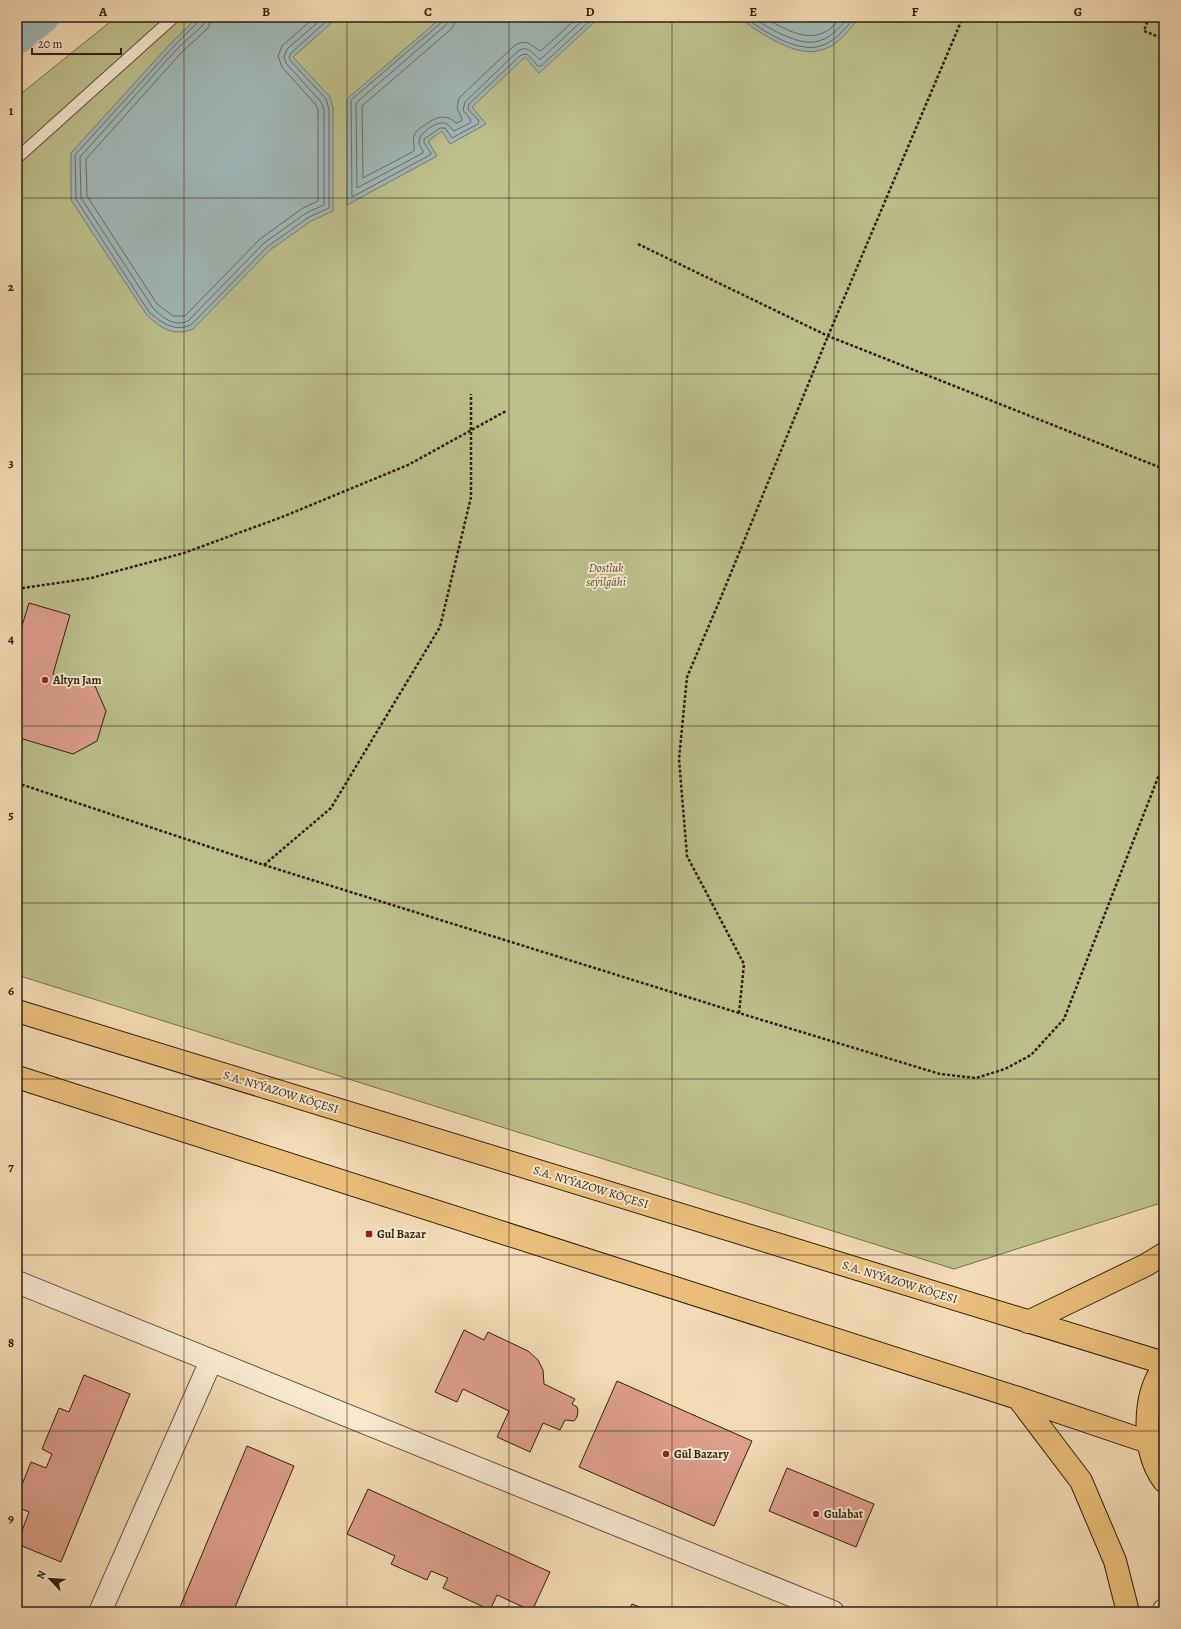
<svg xmlns="http://www.w3.org/2000/svg" width="1181" height="1629" font-family="Alegreya,serif">
<style>
.green{fill:#bdc08c;stroke:#76704e}
.water{fill:#a1b8b9;stroke:#737b75}
.lines{fill:none;stroke-linecap:round;stroke-linejoin:round}
.shore{stroke:#686c64;stroke-width:1}
.canal{stroke:#a1b8b9;stroke-width:31}
.building{fill:#dd9e8c;stroke:#2f1f0f}
.service-casing{stroke:#604e38;stroke-width:13}
.minor-casing{stroke:#604e38;stroke-width:24}
.tertiary-casing{stroke:#604e38;stroke-width:24}
.primary-casing{stroke:#2f1f0f;stroke-width:24}
.path{stroke:#2f1f0f;stroke-width:2.5;stroke-dasharray:3 2;stroke-linecap:butt}
.service{stroke:#f7e8cf;stroke-width:11}
.minor{stroke:#f7e8cf;stroke-width:22}
.tertiary{stroke:#f7e8cf;stroke-width:22}
.primary{stroke:#eabe7a;stroke-width:22}
.grid{fill:none;stroke:#2f1f0f;stroke-width:1;stroke-opacity:0.55}
.poi-dot{fill:#8f2418;stroke:#f7e8cf;stroke-width:1.5}
.labels{text-anchor:middle;dominant-baseline:central;stroke-width:4;stroke-linejoin:round;paint-order:stroke}
.park-label{font-size:12px;font-style:italic;fill:#5a4f34;stroke:#f7e8cf}
.poi-label{font-size:12px;font-weight:bold;fill:#2f1f0f;stroke:#f7e8cf;text-anchor:start}
.street-label{font-size:12px;fill:#2f1f0f;stroke:#f7e8cf}
.neatline{fill:none;stroke:#2f1f0f;stroke-width:1.5}
.grid-label{font-size:13px;text-anchor:middle;font-weight:bold;fill:#2f1f0f}
</style>
<rect width="100%" height="100%" fill="#f3dbb5"/>
<filter id="stains"><feTurbulence type="fractalNoise" baseFrequency=".005" numOctaves="4"/><feColorMatrix values="0 0 0 0 .2 0 0 0 0 .09 0 0 0 0 .02 0 0 0 .5 -.17"/></filter>
<radialGradient id="worn" r=".72"><stop offset=".6" stop-color="#630" stop-opacity="0"/><stop offset="1" stop-color="#630" stop-opacity=".3"/></radialGradient>
<!-- green -->
<path class="green" d="M116 17H1164V1202L954 1269 17 975V97Z"/>
<!-- water -->
<path class="water" d="M198 17H338L293 57 330 97 333 108V211L311 221 270 250 193 329C172 337 161 328 146 314L71 200V153L171 43Z
M442 17H600L539 73 525 57 472 107 486 124 450 144 442 131 428 141 437 156 347 205V99Z
M739 17H859C848 32 836 48 817 51 793 56 756 31 739 17Z"/>
<g class="lines">
<!-- shore -->
<path class="shore" d="M200 17 199 21 174 46 75 155 76 199 149 312C162 323 174 332 191 325L267 247 309 217 329 208V109L326 99 290 60 289 57 291 53 331 17
M205 17 203 25 177 49 80 157 81 198 153 308C163 318 174 327 188 321L264 243 306 213 324 205V110L321 102 286 63 284 57 287 49 324 17
M211 17 210 24 207 29 181 53 86 159 87 196 157 304 173 316H185L260 239 303 208 318 201V110L316 105 282 67 278 56 282 46 315 17
M444 17 442 22 351 100 352 197 430 155 431 153 424 143V139L440 128H445L452 138 478 124 479 121 468 109 469 104 521 55 527 54 538 66H541L594 17
M449 17 446 25 356 103 357 188 423 153V151L419 144 420 137C424 131 437 121 445 123 449 124 451 129 454 131L470 123 471 120 463 110 465 102 518 51C527 45 532 52 539 59H541L586 17
M455 17 454 25 450 30 362 106 363 178 414 151C415 146 412 141 414 136 416 130 420 128 425 125 436 117 445 113 456 123L461 121 462 119 457 108 459 98 515 45C529 38 531 47 541 51L578 17
M745 17C760 30 795 51 816 47 833 44 845 30 854 17
M753 17C765 27 798 45 814 42 829 40 840 28 848 17
M763 17C790 32 818 50 841 17"/>
<!-- canal -->
<path class="canal" d="M17 39 44 17"/>
</g>
<!-- building -->
<path class="building" d="M29 603 70 615 53 674 95 686 106 711 97 741 73 754 23 739 19 751H17V642Z
M464 1330 484 1340 488 1332 528 1351 538 1360 543 1370 544 1384 575 1399 572 1404 577 1407 578 1411 577 1417 574 1421 565 1420 560 1430 543 1423 530 1452 497 1437 509 1411 463 1389 457 1402 435 1392Z
M84 1375 130 1394 61 1562 17 1544 29 1512 17 1507V1497L31 1462 46 1468 52 1454 42 1449 59 1408 69 1412Z
M617 1381 752 1441 714 1526 579 1467Z
M247 1446 294 1466 233 1612H178Z
M787 1468 874 1504 856 1547 769 1511Z
M368 1489 550 1572 532 1611 497 1595 490 1610 443 1588 448 1578 431 1571 427 1580 391 1564 395 1556 347 1534Z
M632 1604 652 1612H628Z"/>
<g class="lines">
<defs>
<path id="service" d="M17 158 174 17"/>
<path id="minor" d="M17 1282 833 1612
M100 1612 211 1361"/>
<path id="tertiary" d="M1164 1612V1610"/>
<path id="primary" d="M17 1011 1164 1363
M17 1077 1018 1398 1148 1442
M1028 1322 1146 1265 1164 1254
M1164 1367C1142 1396 1142 1452 1164 1481
M1018 1398 1081 1481 1115 1561 1128 1612"/>
</defs>
<!-- service casing -->
<use href="#service" class="service-casing"/>
<!-- minor casing -->
<use href="#minor" class="minor-casing"/>
<!-- tertiary casing -->
<use href="#tertiary" class="tertiary-casing"/>
<!-- primary casing -->
<use href="#primary" class="primary-casing"/>
<!-- path -->
<path class="path" d="M1149 17 1144 31 1164 39
M638 244 828 336 1164 469
M17 589 91 578 184 553 282 517 408 465 506 411
M17 783 264 865 739 1013 940 1074 976 1078 1005 1069 1031 1055 1064 1019 1164 762
M264 865 331 808 440 627 471 497V394
M739 1013 744 964 687 856 679 759 687 677 719 602 828 336 963 17"/>
<!-- service -->
<use href="#service" class="service"/>
<!-- minor -->
<use href="#minor" class="minor"/>
<!-- tertiary -->
<use href="#tertiary" class="tertiary"/>
<!-- primary -->
<use href="#primary" class="primary"/>
</g>
<!-- grid -->
<path class="grid" d="M184 17V1612M347 17V1612M509 17V1612M672 17V1612M834 17V1612M997 17V1612M17 198H1164M17 374H1164M17 550H1164M17 726H1164M17 903H1164M17 1079H1164M17 1255H1164M17 1431H1164"/>
<!-- markers -->
<g class="poi-dot">
<circle cx="45" cy="680" r="4"/>
<rect x="365" y="1230" width="8" height="8" rx="2"/>
<circle cx="666" cy="1454" r="4"/>
<circle cx="816" cy="1514" r="4"/>
</g>
<g class="labels">
<!-- park labels -->
<g class="park-label">
<text x="606" y="568">Dostluk<tspan x="606" dy="14">seýilgähi</tspan></text>
</g>
<!-- poi labels -->
<g class="poi-label">
<text x="53" y="680">Altyn Jam</text>
<text x="377" y="1234">Gul Bazar</text>
<text x="674" y="1454">Gül Bazary</text>
<text x="824" y="1514">Gulabat</text>
</g>
<!-- street labels -->
<g class="street-label">
<text transform="translate(281 1092) rotate(17)">S.A. NYÝAZOW KÖÇESI</text>
<text transform="translate(591 1187) rotate(17)">S.A. NYÝAZOW KÖÇESI</text>
<text transform="translate(900 1282) rotate(17)">S.A. NYÝAZOW KÖÇESI</text>
</g>
</g>
<!-- margin -->
<rect width="1181" height="1629" fill="none" stroke="#f3dbb5" stroke-width="44"/>
<!-- north arrow -->
<g transform="translate(50 1579) rotate(295)" stroke="#f7e8cf" stroke-width="3" paint-order="stroke">
<path d="M0-3L7 15L0 10L-7 15Z" fill="#2f1f0f"/>
<text y="-6" font-size="11" font-weight="bold" text-anchor="middle" fill="#2f1f0f">N</text>
</g>
<!-- scale -->
<path d="M32 48v6h89v-6" fill="none" stroke="#2f1f0f" stroke-width="2"/>
<text x="38" y="48" font-size="12" fill="#2f1f0f" stroke="#f7e8cf" stroke-width="3" paint-order="stroke">20 m</text>
<rect x="22" y="22" width="1137" height="1585" class="neatline"/>
<g class="grid-label">
<text x="103" y="16">A</text>
<text x="266" y="16">B</text>
<text x="428" y="16">C</text>
<text x="590" y="16">D</text>
<text x="753" y="16">E</text>
<text x="915" y="16">F</text>
<text x="1078" y="16">G</text>
<text x="11" y="115">1</text>
<text x="11" y="291">2</text>
<text x="11" y="467">3</text>
<text x="11" y="643">4</text>
<text x="11" y="819">5</text>
<text x="11" y="995">6</text>
<text x="11" y="1171">7</text>
<text x="11" y="1347">8</text>
<text x="11" y="1523">9</text>
</g>
<rect width="100%" height="100%" filter="url(#stains)"/>
<rect width="100%" height="100%" fill="url(#worn)"/>
</svg>
